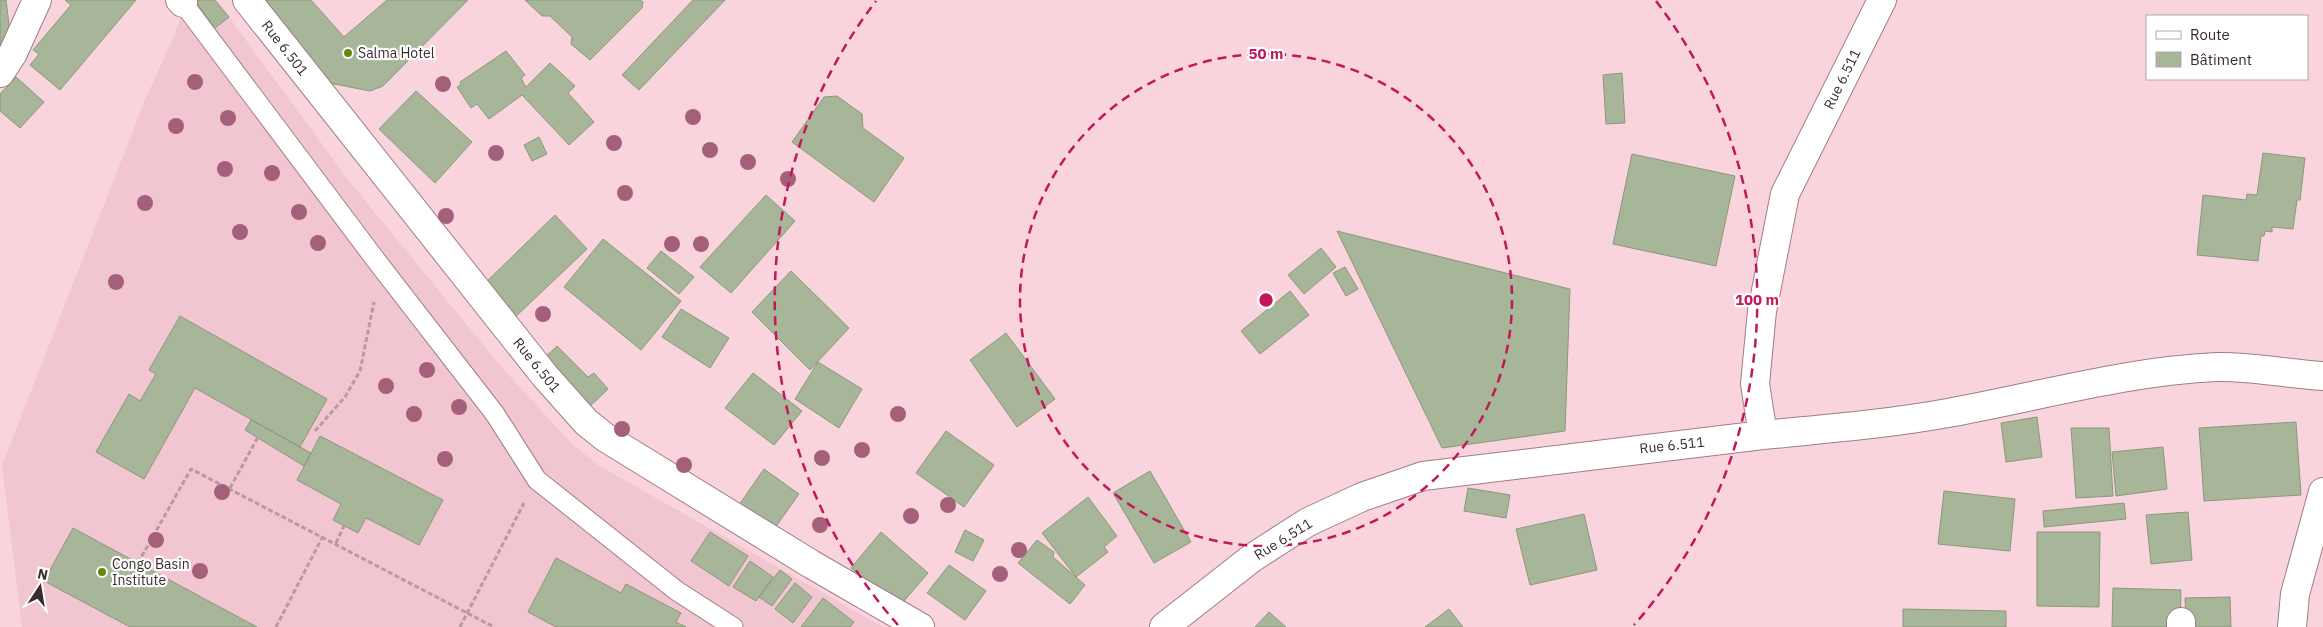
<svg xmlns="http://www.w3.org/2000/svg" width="2323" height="627" font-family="'IBM Plex Sans',sans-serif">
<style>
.built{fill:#f2c6d0}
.building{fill:#a7b598;stroke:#8b987d}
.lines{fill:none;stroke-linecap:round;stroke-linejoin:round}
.service-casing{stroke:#9f7e85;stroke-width:21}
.minor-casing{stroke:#9f7e85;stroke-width:30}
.path{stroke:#b89ba1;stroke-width:3;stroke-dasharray:5 2.5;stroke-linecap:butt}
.service{stroke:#fff;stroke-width:19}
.minor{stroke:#fff;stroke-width:28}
.tree{fill:#a4607a}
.ring{fill:none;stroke:#c2185b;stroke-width:2.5;stroke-dasharray:9 6}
.poi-dot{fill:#608914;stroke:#fff;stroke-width:2}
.labels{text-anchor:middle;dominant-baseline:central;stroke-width:4.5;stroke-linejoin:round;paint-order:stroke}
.street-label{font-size:14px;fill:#392b2e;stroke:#fff}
.poi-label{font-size:14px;fill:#392b2e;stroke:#fff;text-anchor:start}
.centre{fill:#c2185b;stroke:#fff;stroke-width:2.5}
.ring-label{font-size:15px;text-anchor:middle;font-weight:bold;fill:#c2185b;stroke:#fff;stroke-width:4.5;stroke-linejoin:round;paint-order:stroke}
</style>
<rect width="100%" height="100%" fill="#f9d4dc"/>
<!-- built -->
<path class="built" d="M196 2 215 28 229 17 349 181 504 370 571 443 598 465 883 627H22L2 465 145 100 174 36 182 13Z"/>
<!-- building -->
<path class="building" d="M0 0H6L12 49 0 55Z
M65 0H136L60 90 30 65 39 54 33 50 71 5Z
M199 0H215L229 17 215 28 196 2Z
M239 0H311L344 37 387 0H468L383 86 370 91 304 78Z
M525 0H640L643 2 642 8 590 60 571 44 572 37 550 16H542Z
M693 0H725L639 90 622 75Z
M506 51 525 75 521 78 526 87 550 63 575 86 568 93 594 122 569 145 522 95 489 119 477 104 471 108 457 87 461 85 460 82Z
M1622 73 1625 123 1606 124 1603 75Z
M16 77 44 102 20 128 0 111V94Z
M416 91 472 142 435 183 379 129Z
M837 96 862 114 863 128 904 158 874 202 792 142 824 97Z
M539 137 547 154 532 161 524 145Z
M2263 153 2305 158 2300 200H2297L2293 229 2272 227V232L2265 231 2264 236H2261L2258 261 2197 255 2203 195 2246 200 2247 194 2257 195Z
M1632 154 1735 176 1716 266 1613 244Z
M766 195 795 221 731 293 700 267Z
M555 215 587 249 512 320 481 287Z
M1337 231 1570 289 1565 431 1442 448Z
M603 239 681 301 641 350 564 287Z
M1321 248 1336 267 1304 294 1288 275Z
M661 251 694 277 679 294 647 268Z
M1345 267 1358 289 1346 296 1333 273Z
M791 271 849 328 810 370 752 312Z
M1290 291 1309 315 1260 354 1241 331Z
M681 309 729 338 710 368 662 337Z
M180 316 327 399 300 447 195 388 144 479 96 452 129 394 140 401 156 374 149 370Z
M1006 333 1055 399 1017 427 970 360Z
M557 346 588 377 594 373 608 389 582 414 536 366Z
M818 362 862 389 839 428 795 399Z
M753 373 802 411 774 445 725 408Z
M2037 417 2042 457 2006 462 2001 423Z
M251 420 311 453 304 466 245 430Z
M2296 422 2301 495 2204 501 2199 428Z
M2071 428H2109L2113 496 2076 498Z
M946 431 994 465 964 507 916 473Z
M320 436 443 500 419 545 366 518 358 533 333 520 341 504 297 480Z
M2163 447 2167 489 2116 496 2112 452Z
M764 469 799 494 767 539 732 515Z
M1150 471 1191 542 1154 563 1113 493Z
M1468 488 1510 495 1506 518 1464 511Z
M1944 491 2015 499 2010 551 1938 544Z
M1088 497 1117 536 1104 547 1108 552 1076 577 1042 533Z
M2124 503 2126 519 2044 527 2043 511Z
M2188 512 2192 560 2151 564 2146 515Z
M1584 514 1597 570 1530 585 1516 529Z
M73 528 138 563 257 627H130L44 581Z
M965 530 984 540 973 561 955 552Z
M710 532 748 556 729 586 691 561Z
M881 532 928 573 898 608 851 568Z
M2037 532H2100L2099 607 2037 606Z
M1037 540 1054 552 1053 557 1085 585 1070 604 1018 563Z
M556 558 621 593 626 584 681 613 676 622 686 627H556L528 612Z
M750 561 773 577 756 601 733 587Z
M949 565 986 591 965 620 927 593Z
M780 570 792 579 772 606 759 597Z
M795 583 812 597 793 623 775 609Z
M2113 588 2181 590 2180 627H2112Z
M2230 597 2231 627H2186L2185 598Z
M823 598 854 622 850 627H801Z
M1449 609 1463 627H1425Z
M1903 609 2006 611V627H1903Z
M1269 612 1286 627H1255Z"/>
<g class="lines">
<defs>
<path id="service" d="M183 3 375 259 495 414 537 480 677 591 733 627"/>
<path id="minor" d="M180 0 183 3
M247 0 545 376 586 422 606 438 811 564 920 627
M0 73 13 53 37 0
M1763 435C1825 429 1887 424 1948 413 2037 397 2126 371 2217 367 2249 366 2290 374 2323 376
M2181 622V627
M1164 627 1252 558 1308 522 1362 497 1423 476 1763 435 1755 384 1762 311 1785 194 1882 0
M2292 627 2295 594 2323 492"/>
</defs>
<!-- service casing -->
<use href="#service" class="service-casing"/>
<!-- minor casing -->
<use href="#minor" class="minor-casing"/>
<!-- path -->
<path class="path" d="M315 431 345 397 360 371 374 302
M230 488 258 437
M336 543 344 526
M138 563 191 469 494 627
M276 627 323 536
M460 627 524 503"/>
<!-- service -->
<use href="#service" class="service"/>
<!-- minor -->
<use href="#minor" class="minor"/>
</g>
<!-- trees -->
<g class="tree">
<circle cx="195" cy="82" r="8"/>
<circle cx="443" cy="84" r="8"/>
<circle cx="693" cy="117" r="8"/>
<circle cx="228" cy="118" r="8"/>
<circle cx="176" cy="126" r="8"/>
<circle cx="614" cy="143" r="8"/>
<circle cx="710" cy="150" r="8"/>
<circle cx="496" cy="153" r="8"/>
<circle cx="748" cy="162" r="8"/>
<circle cx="225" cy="169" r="8"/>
<circle cx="272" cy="173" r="8"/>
<circle cx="788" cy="179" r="8"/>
<circle cx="625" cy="193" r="8"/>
<circle cx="145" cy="203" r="8"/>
<circle cx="299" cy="212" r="8"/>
<circle cx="446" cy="216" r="8"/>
<circle cx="240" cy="232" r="8"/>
<circle cx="318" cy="243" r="8"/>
<circle cx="672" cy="244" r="8"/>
<circle cx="701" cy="244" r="8"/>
<circle cx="116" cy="282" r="8"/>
<circle cx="543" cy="314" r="8"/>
<circle cx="427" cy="370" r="8"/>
<circle cx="386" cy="386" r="8"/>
<circle cx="459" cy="407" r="8"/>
<circle cx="414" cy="414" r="8"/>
<circle cx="898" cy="414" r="8"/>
<circle cx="622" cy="429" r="8"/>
<circle cx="862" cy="450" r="8"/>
<circle cx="822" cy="458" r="8"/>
<circle cx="445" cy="459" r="8"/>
<circle cx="684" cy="465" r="8"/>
<circle cx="222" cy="492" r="8"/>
<circle cx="948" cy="505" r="8"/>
<circle cx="911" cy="516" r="8"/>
<circle cx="820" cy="525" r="8"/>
<circle cx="156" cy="540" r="8"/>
<circle cx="1019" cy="550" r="8"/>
<circle cx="200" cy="571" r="8"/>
<circle cx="1000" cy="574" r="8"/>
</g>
<!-- distance rings -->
<g class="ring">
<circle cx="1266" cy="300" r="246"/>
<path d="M898 625A491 491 0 0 1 876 1M1656 1A491 491 0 0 1 1634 625"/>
</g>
<!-- markers -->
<g class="poi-dot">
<circle cx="348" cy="53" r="5"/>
<circle cx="102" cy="572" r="5"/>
</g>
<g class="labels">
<!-- street labels -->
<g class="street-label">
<text transform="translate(285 48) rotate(52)">Rue 6.501</text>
<text transform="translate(1842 79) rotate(-64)">Rue 6.511</text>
<text transform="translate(537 365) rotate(51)">Rue 6.501</text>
<text transform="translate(1672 445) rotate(-6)">Rue 6.511</text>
<text transform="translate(1283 539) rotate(-32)">Rue 6.511</text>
</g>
<!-- poi labels -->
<g class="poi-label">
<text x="358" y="53">Salma Hotel</text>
<text x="112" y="564">Congo Basin<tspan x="112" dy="16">Institute</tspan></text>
</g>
</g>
<circle cx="1266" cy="300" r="8" class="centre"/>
<g class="ring-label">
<text x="1266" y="59">50 m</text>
<text x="1757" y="305">100 m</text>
</g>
<!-- legend -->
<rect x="2146" y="15" width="162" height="65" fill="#ffffff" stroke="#b0aaab"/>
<rect x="2156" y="31" width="25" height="8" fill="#ffffff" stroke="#b0aaab"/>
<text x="2190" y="40" font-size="15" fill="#392b2e">Route</text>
<rect x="2156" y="52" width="25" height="15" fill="#a7b598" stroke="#b0aaab"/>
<text x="2190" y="65" font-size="15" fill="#392b2e">Bâtiment</text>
<!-- north arrow -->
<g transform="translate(40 587) rotate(12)" stroke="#ffffff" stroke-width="4" paint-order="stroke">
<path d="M0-4L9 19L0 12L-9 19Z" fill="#392b2e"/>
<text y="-8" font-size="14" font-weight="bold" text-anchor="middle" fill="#392b2e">N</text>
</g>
</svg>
